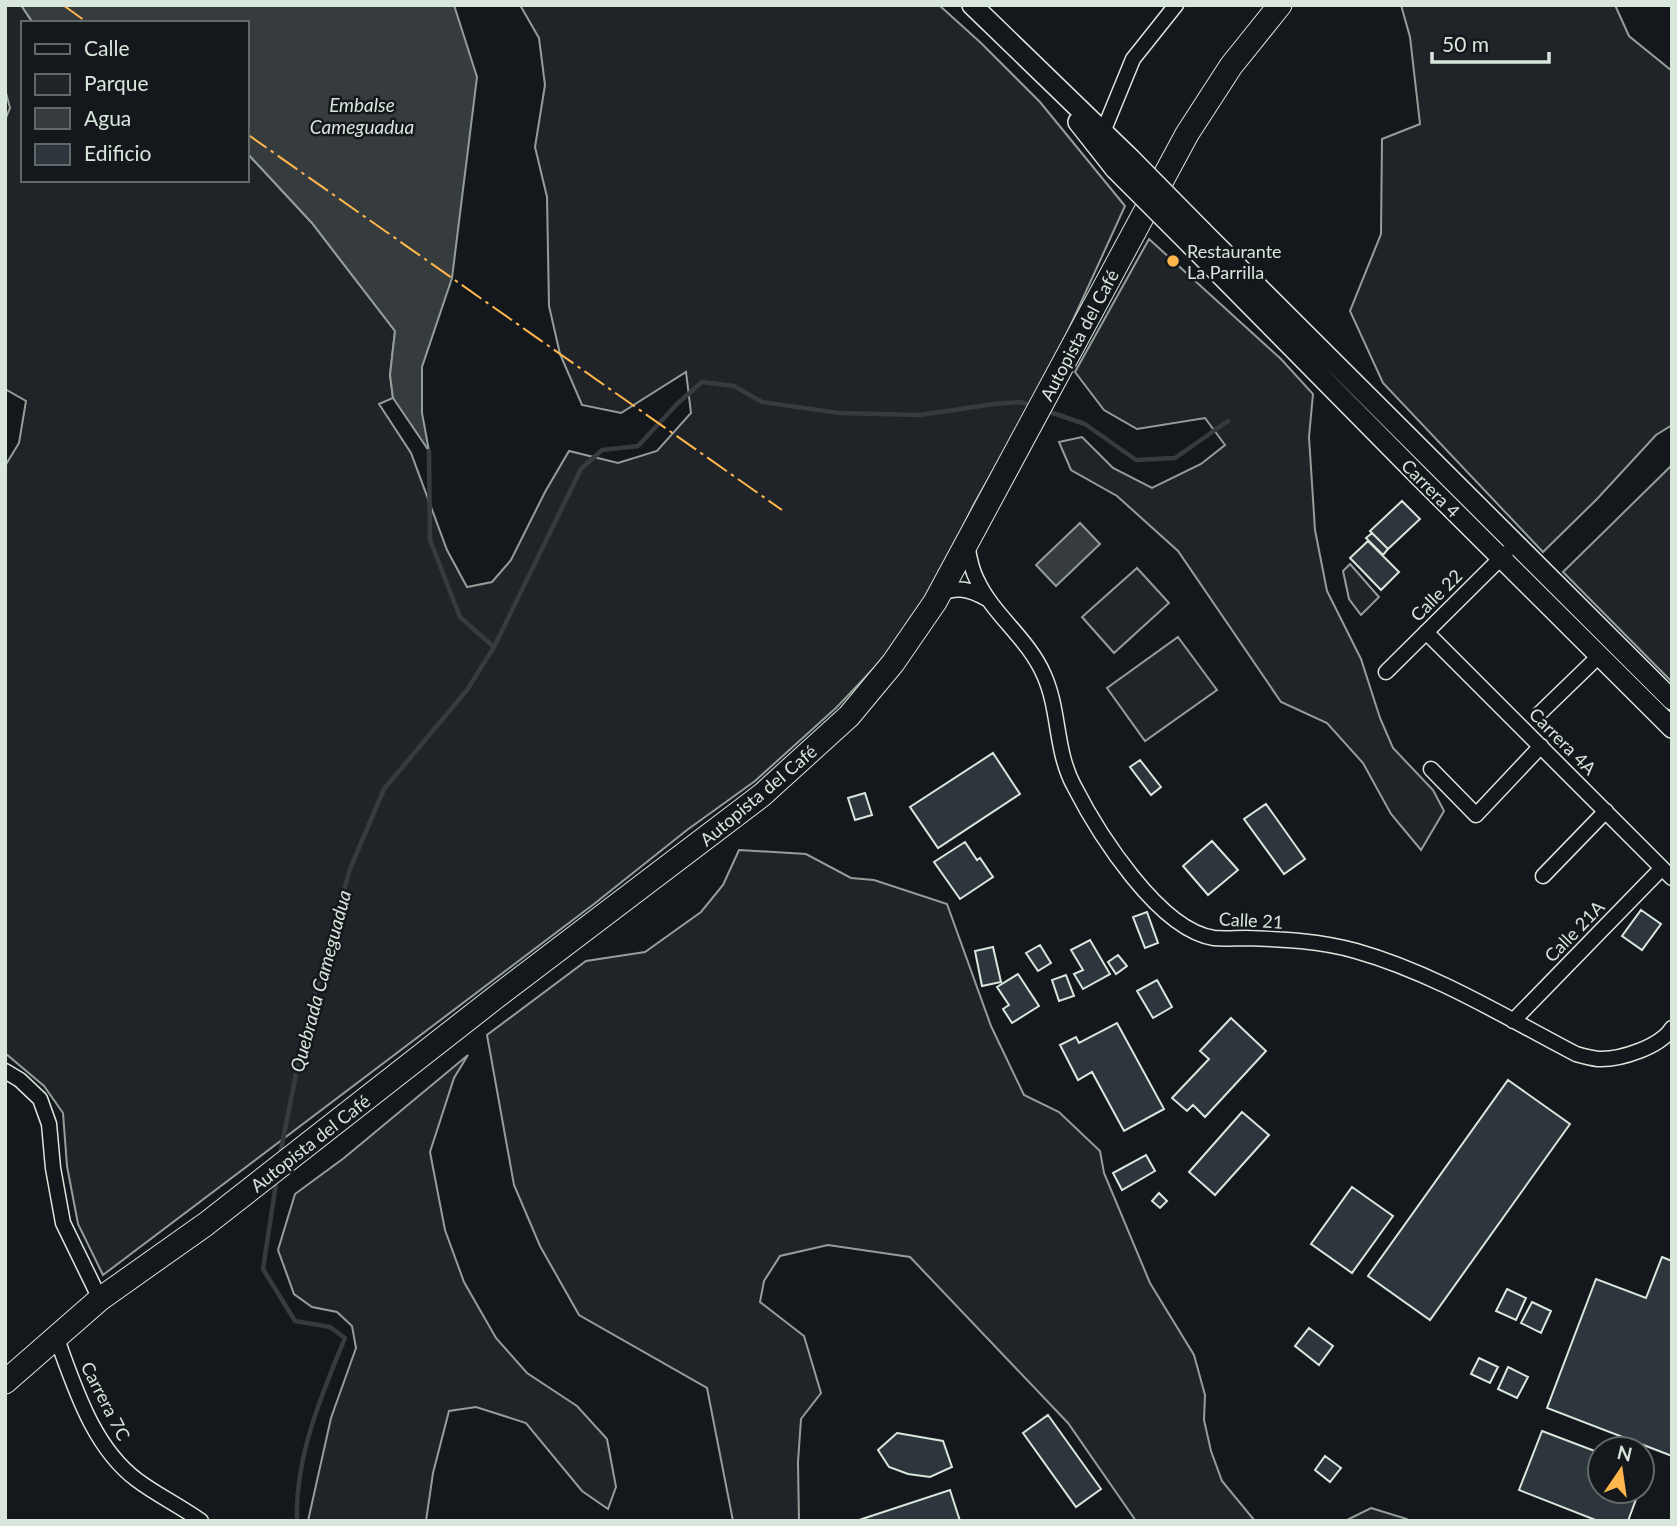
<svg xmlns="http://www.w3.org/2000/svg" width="1677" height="1526" font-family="Lato,sans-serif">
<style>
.green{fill:#202428;stroke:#939e99;stroke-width:2}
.water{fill:#363b3e;stroke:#939e99;stroke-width:2}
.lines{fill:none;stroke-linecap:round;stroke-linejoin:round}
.stream{stroke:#363b3e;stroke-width:4.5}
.building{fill:#2c363c;stroke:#d8e6dc;stroke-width:2}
.minor-casing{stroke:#d8e6dc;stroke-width:17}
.secondary-casing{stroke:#d8e6dc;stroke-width:22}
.trunk-casing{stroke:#d8e6dc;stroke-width:25}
.minor{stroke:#14181c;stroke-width:14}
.secondary{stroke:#14181c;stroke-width:19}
.trunk{stroke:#14181c;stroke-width:23}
.secondary-bridge-casing{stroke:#d8e6dc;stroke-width:22;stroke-linecap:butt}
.secondary-bridge{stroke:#14181c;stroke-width:19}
.power{stroke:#ffb74d;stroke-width:2;stroke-dasharray:24 5 3.5 5;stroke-linecap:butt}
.poi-dot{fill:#ffb74d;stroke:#14181c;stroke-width:2.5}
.labels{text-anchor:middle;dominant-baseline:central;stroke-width:5;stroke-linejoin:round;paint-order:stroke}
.poi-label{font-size:18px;fill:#d8e6dc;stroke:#14181c;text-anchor:start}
.street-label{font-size:18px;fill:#d8e6dc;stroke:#14181c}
.water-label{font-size:19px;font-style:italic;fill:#d8e6dc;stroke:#14181c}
</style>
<rect width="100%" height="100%" fill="#14181c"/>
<!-- green -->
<path class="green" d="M5 5H21L33 23H23V180H247V153L312 223 395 331 390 375 393 398 379 404 411 453 447 550 467 587 492 582 511 560 545 492 569 451 618 463 657 451 691 413 686 372 621 413 582 405 560 354 549 306 547 197 535 147 545 85 539 38 520 5H939L981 43 1040 102 1125 206 1067 333 1015 432 974 504 939 575 890 651 837 707 755 781 687 830 594 904 103 1275 78 1224 67 1166 63 1113 44 1086 5 1053V466L19 443 26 401 5 389V120L10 108 5 89Z
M1401 5H1615L1629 36 1672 71V425L1656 435 1597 499 1543 552 1383 383 1350 311 1381 234 1382 139 1420 124 1410 37Z
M1149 239 1281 359 1313 394 1309 437 1315 530 1327 591 1361 659 1380 718 1393 748 1433 790 1444 811 1421 850 1391 814 1363 763 1327 723 1281 702 1178 551 1117 496 1071 470 1059 442 1082 437 1113 468 1152 488 1201 464 1225 445 1205 418 1137 429 1104 410 1075 372Z
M1672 465V682L1563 572Z
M1350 564 1379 597 1361 615 1349 599 1343 571Z
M1137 568 1169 603 1114 653 1082 617Z
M1178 637 1217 690 1145 741 1107 688Z
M739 850 806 854 851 878 874 880 947 904 991 1026 1024 1095 1059 1112 1100 1151 1104 1173 1150 1283 1194 1355 1205 1395 1204 1420 1211 1451 1222 1481 1255 1521H1136L1068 1423 910 1257 828 1245 780 1256 764 1281 760 1302 804 1336 821 1393 801 1419 798 1462 799 1521H733L707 1388 579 1315 540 1246 514 1185 487 1035 586 961 645 952 701 912 723 885Z
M468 1055 454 1078 430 1152 445 1230 464 1282 496 1338 527 1373 577 1406 607 1439 616 1487 608 1509 582 1491 526 1423 476 1407 449 1411 433 1473 426 1521H308L331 1418 356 1348 352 1326 337 1312 312 1307 294 1294 278 1250 295 1194 344 1158Z
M1371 1508 1407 1519 1408 1521H1345Z"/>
<!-- water -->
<path class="water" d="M21 5H454L477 77 452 278 422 367V413L429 451 393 398 390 375 395 331 312 223 247 153V23H33Z
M1080 523 1100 544 1056 586 1036 565Z"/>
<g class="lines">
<!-- stream -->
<path class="stream" d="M1047 411 1085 424 1136 460 1175 458 1228 421
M429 451 430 540 460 617 494 647
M280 1155 304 1033 350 869 384 789 467 690 494 647 581 469 602 450 638 446 678 403 702 382 734 386 762 402 839 413 920 415 994 404 1021 402 1032 406
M277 1177 263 1269 295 1321 330 1327 345 1338C321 1396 295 1457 297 1521"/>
</g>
<!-- building -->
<path class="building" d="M1402 501 1420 519 1388 549 1370 531Z
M1372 533 1388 549 1383 555 1366 538Z
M1368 541 1399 572 1381 590 1350 558Z
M993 753 1020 794 938 848 910 807Z
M1140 760 1161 787 1151 795 1130 767Z
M865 793 872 815 855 820 848 798Z
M1266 804 1305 859 1284 874 1244 819Z
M1212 841 1238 870 1208 895 1183 866Z
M965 842 977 860 980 858 993 877 960 899 934 862Z
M1641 910 1661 924 1642 950 1622 936Z
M1147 912 1158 943 1145 948 1133 917Z
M1090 940 1110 974 1083 989 1074 974 1083 970 1071 950Z
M1040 945 1051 963 1038 971 1026 953Z
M993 947 1001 982 982 986 975 951Z
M1118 955 1127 966 1116 974 1108 962Z
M1018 974 1039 1006 1012 1023 1003 1009 1009 1005 997 987Z
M1066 975 1074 996 1059 1001 1052 980Z
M1157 980 1172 1007 1153 1018 1137 991Z
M1231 1018 1266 1051 1205 1117 1193 1105 1187 1111 1172 1098 1209 1059 1200 1051Z
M1117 1023 1164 1109 1124 1131 1092 1072 1078 1080 1060 1045 1076 1037 1079 1043Z
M1508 1080 1570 1124 1430 1320 1368 1276Z
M1242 1112 1269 1135 1215 1195 1189 1172Z
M1146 1155 1155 1171 1122 1190 1113 1173Z
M1352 1187 1393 1216 1352 1273 1311 1244Z
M1159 1193 1167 1201 1160 1208 1152 1201Z
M1662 1257 1672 1261V1456L1547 1408 1596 1279 1646 1298Z
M1507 1289 1526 1298 1516 1320 1496 1311Z
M1532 1302 1551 1311 1541 1333 1521 1323Z
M1309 1328 1333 1346 1319 1365 1295 1346Z
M1479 1358 1498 1367 1490 1383 1471 1374Z
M1508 1367 1528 1377 1517 1398 1498 1389Z
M1048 1415 1101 1489 1076 1507 1023 1433Z
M1542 1431 1600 1453V1491H1639L1628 1521H1598L1519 1490Z
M897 1433 943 1441 952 1467 930 1477 908 1474 889 1467 878 1450Z
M1325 1456 1341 1468 1330 1482 1315 1470Z
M950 1490 960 1521H856Z"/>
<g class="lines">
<defs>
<path id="minor" d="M1103 132 1133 59 1176 5
M967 544C969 556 971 569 977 580 993 615 1028 638 1044 675 1060 711 1055 751 1074 786 1098 833 1159 930 1214 938 1225 939 1235 938 1246 938 1282 939 1321 941 1356 951 1434 973 1505 1017 1576 1054 1583 1056 1591 1058 1598 1059 1620 1060 1660 1047 1672 1028
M939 594C957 586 970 589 987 599
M1426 632 1672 878
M1386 672 1506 553
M1539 714 1599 656
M1431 769 1476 815 1541 746
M1543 876 1606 811
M1513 1021 1662 868
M5 1071 20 1080 40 1099 49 1124 53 1168 63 1223 100 1299
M57 1339C75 1388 93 1447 137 1480 157 1495 180 1506 201 1521"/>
<path id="secondary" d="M972 5 1129 157
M1078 122 1115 169
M1203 232 1672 700
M1192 246 1419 476 1672 728"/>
<path id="trunk" d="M5 1382 100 1299 206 1224 496 997 762 795 849 716 893 663 935 602 1187 134 1231 66 1280 5"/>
</defs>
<!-- minor casing -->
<use href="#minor" class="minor-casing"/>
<!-- secondary casing -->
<use href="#secondary" class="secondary-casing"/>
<!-- trunk casing -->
<use href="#trunk" class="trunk-casing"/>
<!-- minor -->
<use href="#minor" class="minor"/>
<!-- secondary -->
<use href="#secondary" class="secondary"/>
<!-- trunk -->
<use href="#trunk" class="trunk"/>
<defs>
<path id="secondary-bridge" d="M1129 157 1203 232
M1115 169 1192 246"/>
</defs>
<!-- secondary-bridge casing -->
<use href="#secondary-bridge" class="secondary-bridge-casing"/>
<!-- secondary-bridge -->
<use href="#secondary-bridge" class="secondary-bridge"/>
<!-- power -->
<path class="power" d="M63 5 88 23
M247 134 782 510"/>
</g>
<!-- markers -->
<circle class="poi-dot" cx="1173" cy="261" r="7"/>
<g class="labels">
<!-- poi labels -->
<g class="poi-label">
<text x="1187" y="251">Restaurante<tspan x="1187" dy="21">La Parrilla</tspan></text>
</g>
<!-- street labels -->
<g class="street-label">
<text transform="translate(1079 335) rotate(-62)">Autopista del Café</text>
<text transform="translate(1431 488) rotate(45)">Carrera 4</text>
<text transform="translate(1436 595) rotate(-45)">Calle 22</text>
<text transform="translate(1563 741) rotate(45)">Carrera 4A</text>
<text transform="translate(758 795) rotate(-40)">Autopista del Café</text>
<text transform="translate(1251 920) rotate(3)">Calle 21</text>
<text transform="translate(1574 931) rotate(-46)">Calle 21A</text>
<text transform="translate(310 1143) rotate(-38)">Autopista del Café</text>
<text transform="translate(106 1401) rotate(63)">Carrera 7C</text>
</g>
<!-- water labels -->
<g class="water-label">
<text x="362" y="104">Embalse<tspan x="362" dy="22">Cameguadua</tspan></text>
<text transform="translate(320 981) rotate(-75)">Quebrada Cameguadua</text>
</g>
</g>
<!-- border -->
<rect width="1677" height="1526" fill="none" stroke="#d8e6dc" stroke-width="14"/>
<!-- legend -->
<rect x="21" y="21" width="228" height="161" fill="#14181c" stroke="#626a69" stroke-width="2"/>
<rect x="35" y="44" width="35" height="10" fill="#14181c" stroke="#626a69" stroke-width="2"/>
<text x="84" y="56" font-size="21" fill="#d8e6dc">Calle</text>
<rect x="35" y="74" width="35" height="21" fill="#202428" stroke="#626a69" stroke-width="2"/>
<text x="84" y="91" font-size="21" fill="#d8e6dc">Parque</text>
<rect x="35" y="108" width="35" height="21" fill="#363b3e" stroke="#626a69" stroke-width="2"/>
<text x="84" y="126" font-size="21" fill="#d8e6dc">Agua</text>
<rect x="35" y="144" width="35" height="21" fill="#2c363c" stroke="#626a69" stroke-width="2"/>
<text x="84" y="161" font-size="21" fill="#d8e6dc">Edificio</text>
<!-- north arrow -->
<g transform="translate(1621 1470) rotate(13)"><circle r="33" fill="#14181c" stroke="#626a69" stroke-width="2"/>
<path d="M0-5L12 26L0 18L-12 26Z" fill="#ffb74d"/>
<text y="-10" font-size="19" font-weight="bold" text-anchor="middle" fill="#d8e6dc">N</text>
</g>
<!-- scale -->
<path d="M1432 52v10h117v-10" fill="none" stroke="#d8e6dc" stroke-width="3.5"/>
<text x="1442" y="52" font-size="21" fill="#d8e6dc" stroke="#14181c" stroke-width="5" paint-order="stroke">50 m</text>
</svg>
